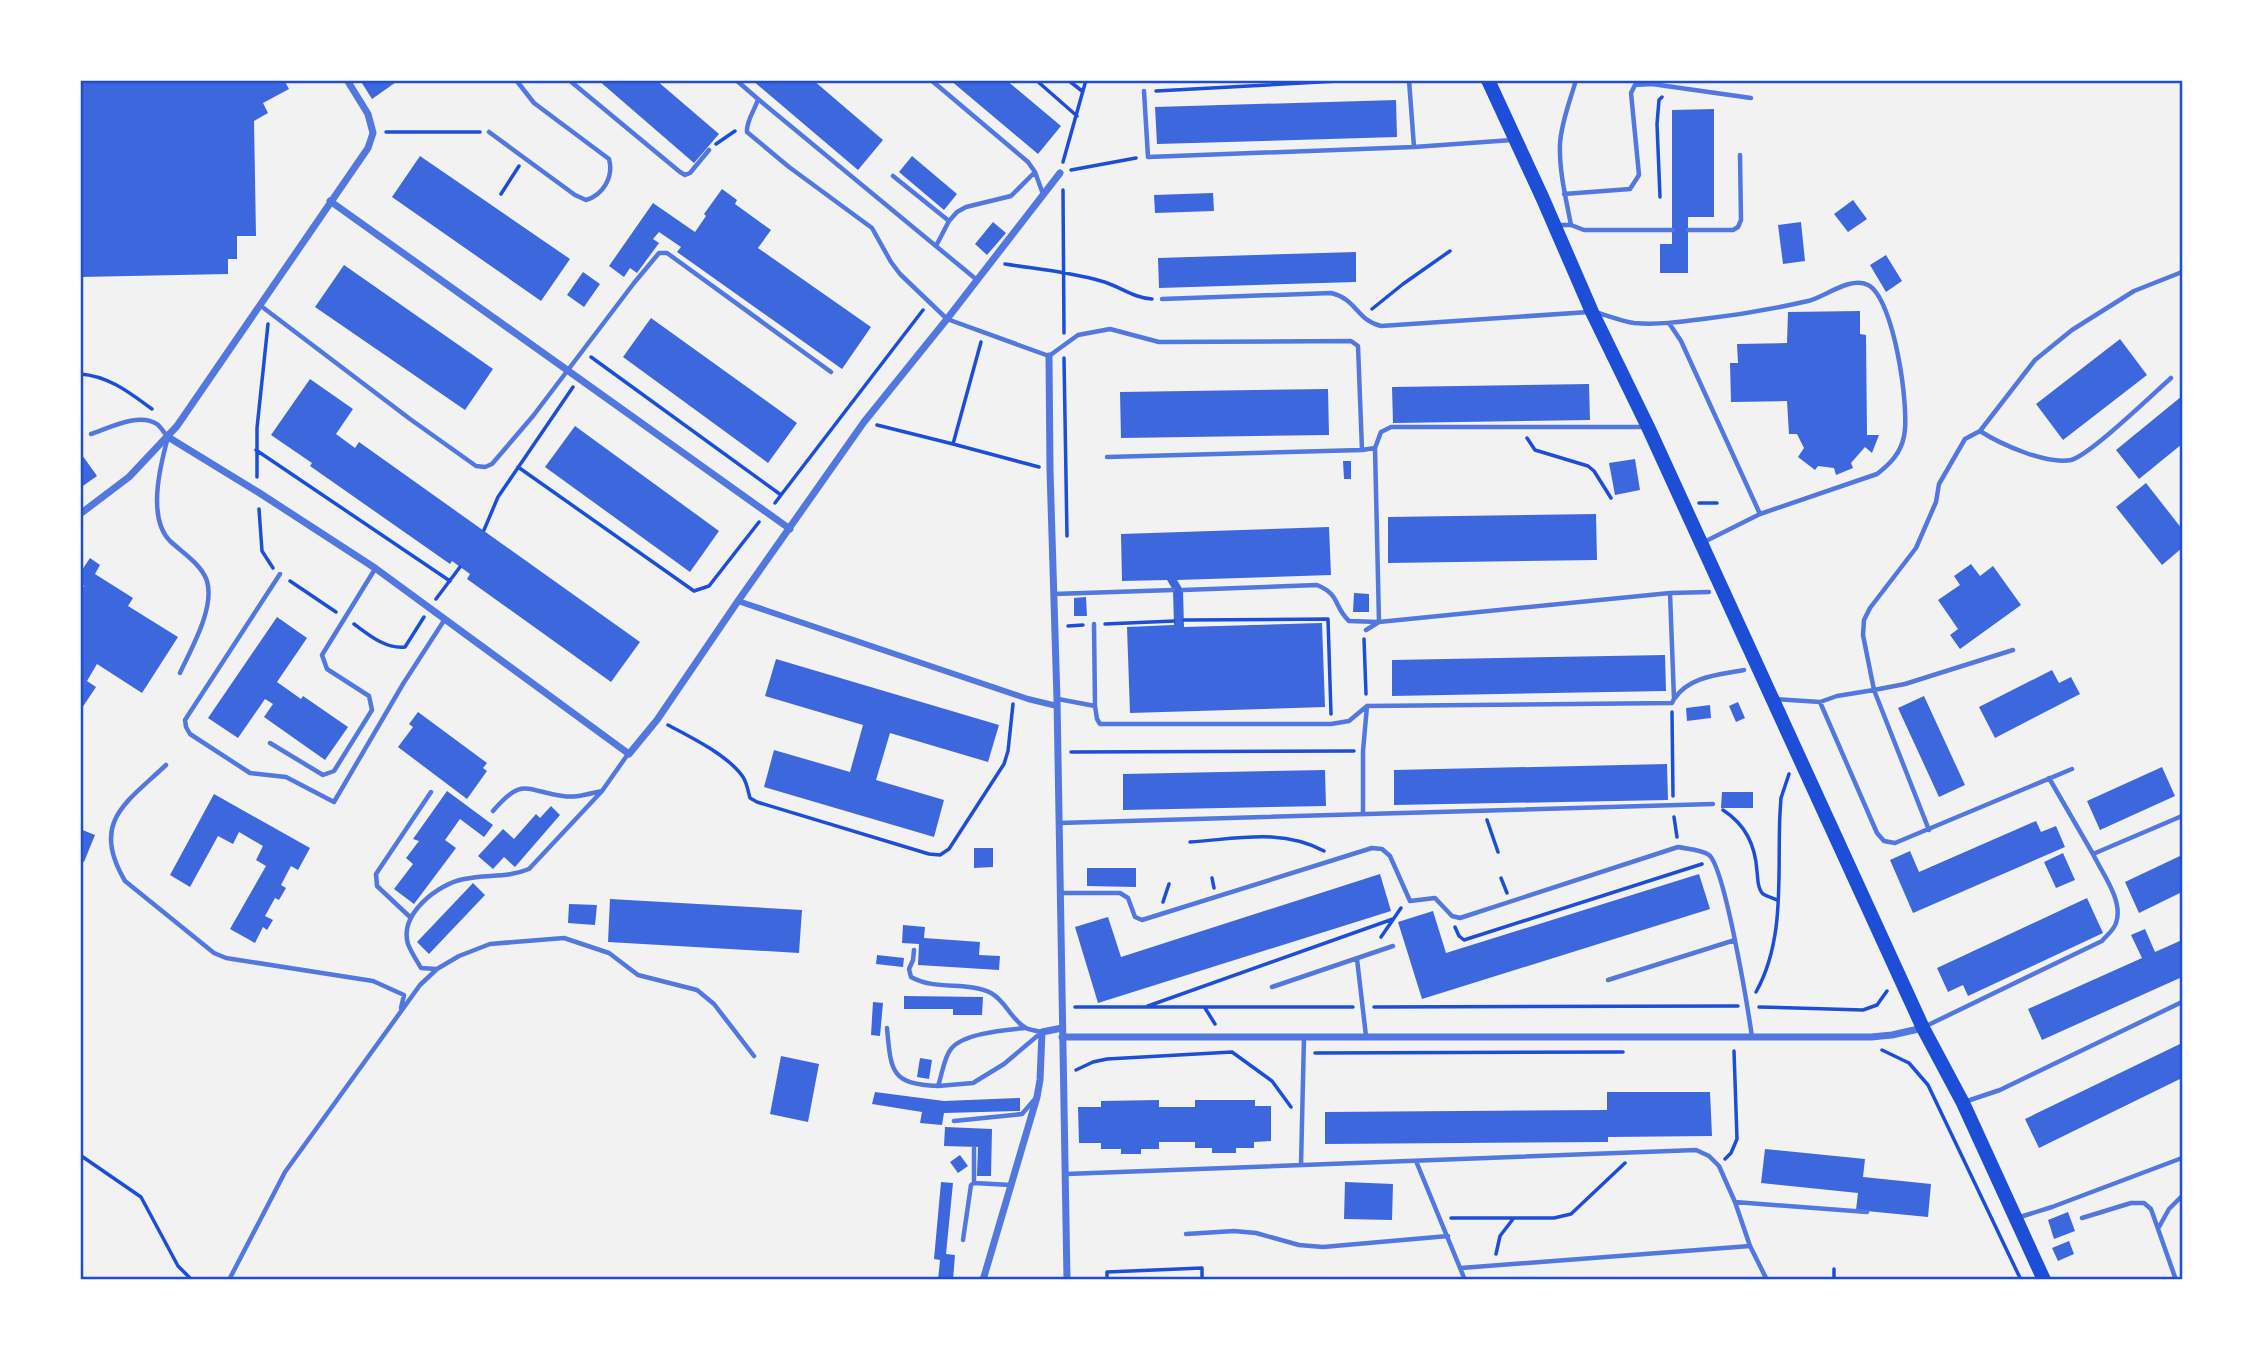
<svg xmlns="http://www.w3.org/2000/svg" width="2263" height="1360" font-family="'Nunito Sans',sans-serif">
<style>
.building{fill:#3d67dc}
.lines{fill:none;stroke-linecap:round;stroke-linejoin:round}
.path{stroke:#1d4ed8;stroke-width:3.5}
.service{stroke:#5277de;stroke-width:4.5}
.pedestrian{stroke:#5277de;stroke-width:6}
.minor{stroke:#5277de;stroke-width:7}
.primary{stroke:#1d4ed8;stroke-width:14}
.neatline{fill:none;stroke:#1d4ed8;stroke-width:2.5}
</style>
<rect width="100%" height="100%" fill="#f2f2f2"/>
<!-- building -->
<path class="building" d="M80 80H284L289 89 263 103 268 113 254 121 256 236H237V259H228V274L80 277Z
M360 80H399L372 99Z
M598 80H656L719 134 694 163Z
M752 80H813L883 140 858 170Z
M950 80H1006L1061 126 1038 154Z
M1396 100 1397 137 1157 144 1155 107Z
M1714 109V217H1688V273H1660V244H1672V110Z
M420 156 570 259 541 301 392 197Z
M912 156 957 194 944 210 899 172Z
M722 189 737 200 735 204 771 230 758 248 871 327 842 369 677 252 681 247 659 232 653 239 659 243 637 273 630 268 624 277 609 266 653 203 695 232 706 216 704 214Z
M1213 193 1214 211 1155 213 1154 195Z
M1853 200 1867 219 1848 232 1834 214Z
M993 222 1006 233 987 255 975 244Z
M1801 222 1805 261 1783 264 1778 225Z
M1356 252V282L1159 288 1158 258Z
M1886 255 1902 281 1886 292 1870 265Z
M344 265 493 369 465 410 315 307Z
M583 272 600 284 584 307 567 295Z
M1860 311V334L1866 335 1867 435H1879L1872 453 1865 447 1851 463 1853 468 1836 475 1834 468 1818 466 1815 470 1798 457 1804 448 1797 434H1789L1787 401 1731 402 1730 363H1738L1737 344 1787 343 1788 312Z
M651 318 797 423 768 463 623 357Z
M2120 339 2147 375 2063 440 2036 404Z
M310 379 353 409 336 434 355 448 359 442 640 642 611 682 467 579 470 574 452 561 450 564 310 466 312 463 271 435Z
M1589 384 1590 420 1393 423 1392 387Z
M1328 389 1329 435 1121 438 1120 392Z
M2182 396V444L2139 479 2116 450Z
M575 426 719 531 690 572 545 467Z
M80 452 97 476 80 488Z
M1635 459 1640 490 1615 495 1609 463Z
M1343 461H1351V479H1344Z
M2146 483 2182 529V548L2162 565 2116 507Z
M1596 514 1597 560 1388 563V517Z
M1329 527 1331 575 1177 580 1183 590 1184 627 1322 623 1325 707 1130 713 1127 627 1174 625 1173 590 1167 580 1122 581 1121 534Z
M90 558 100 565 95 574 133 598 128 606 178 637 142 693 97 664 87 681 96 687 80 711V591L84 586 80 584V573Z
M1971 564 1980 576 1993 566 2021 605 1960 649 1950 635 1958 629 1938 600 1960 585 1954 576Z
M1354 593 1369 594V612H1353Z
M1086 597 1087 616H1074V598Z
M277 617 307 638 277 682 301 699 303 696 348 727 325 760 264 717 273 704 265 699 238 738 208 718Z
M1665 655 1666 691 1392 696V660Z
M776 659 999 725 988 762 890 733 876 780 944 800 934 837 764 787 774 750 850 772 863 725 765 696Z
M2052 670 2059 683 2071 677 2080 694 1995 738 1979 707Z
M1924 696 1965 785 1939 797 1898 708Z
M1738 702 1745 718 1736 722 1729 706Z
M1710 705 1711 718 1687 721 1686 708Z
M418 712 487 763 483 768 487 771 467 799 398 747 413 727 409 724Z
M1667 764 1668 800 1394 805V770Z
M2162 767 2175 796 2100 830 2087 801Z
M1325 770 1326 806 1123 810V774Z
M447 791 493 825 484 837 460 819 445 840 456 848 414 904 394 889 413 864 406 858 419 841 413 839Z
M1722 792H1753V808H1721Z
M214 794 310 848 298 870 291 866 281 885 286 888 279 900 275 898 265 916 273 920 267 930 263 927 255 943 230 929 266 866 256 860 263 846 239 832 233 844 218 836 190 887 170 875Z
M551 806 560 815 515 867 504 857 493 869 478 856 503 829 514 839 536 814 540 818Z
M2036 821 2041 832 2056 826 2065 847 1913 913 1890 860 1910 851 1919 872Z
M80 829 95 835 84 862 80 861Z
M974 848H993V867L974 868Z
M2063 853 2075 880 2056 888 2044 862Z
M2182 855V892L2139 913 2125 882Z
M1087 868H1136V887L1087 886Z
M1380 874 1391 911 1098 1003 1075 927 1108 917 1121 957Z
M1699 874 1710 909 1422 999 1398 922 1433 911 1446 953Z
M473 883 485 895 429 954 417 942Z
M2087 898 2103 933 1968 996 1963 985 1948 992 1937 968Z
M610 899 802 910 799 953 608 942Z
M569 904 597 905 595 925 568 923Z
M903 925 925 927 924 938 980 942 979 955 1000 956 999 970 918 965 919 944 902 943Z
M2145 929 2155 952 2182 940V977L2042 1040 2028 1009 2142 958 2131 935Z
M877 955 904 958 903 967 876 964Z
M904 996 983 997 982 1015H953V1009H904Z
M873 1002 883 1003 880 1036 871 1035Z
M2182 1043V1078L2039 1148 2025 1119Z
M781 1056 819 1064 808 1122 770 1114Z
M920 1058 932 1060 929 1079 917 1077Z
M875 1092 944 1101 1020 1098V1111L944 1113 942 1125 920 1123 922 1112 872 1104Z
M1607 1092H1710L1712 1136 1608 1137V1142L1325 1144V1112L1607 1110Z
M1159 1100V1107H1195V1100H1255V1106H1271V1141L1254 1142V1148H1236V1153H1212V1148H1195V1142H1159V1149H1141V1154H1121V1149H1101V1143H1079L1078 1107H1101V1101Z
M945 1127 992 1129 991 1176H977L978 1147 944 1146Z
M1765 1149 1865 1159 1863 1177 1931 1184 1928 1217 1856 1210 1858 1193 1761 1183Z
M960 1155 968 1166 958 1173 950 1162Z
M941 1182 953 1183 946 1254 955 1255 953 1280H938L940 1260 934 1259Z
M1345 1182 1393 1184 1392 1220 1344 1219Z
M2068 1212 2075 1231 2054 1239 2048 1220Z
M2069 1241 2074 1254 2058 1261 2052 1248Z"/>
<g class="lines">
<!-- path -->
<path class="path" d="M1036 80 1077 116
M1068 80 1082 91
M1156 91 1357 80
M386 132H480
M716 144 735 131
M1063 162 1086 80
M1071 170 1136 158
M1063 190 1064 333
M501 194 519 166
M1660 197 1657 124 1659 100 1662 97
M1005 264C1037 269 1070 272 1101 281 1120 286 1133 298 1152 299
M1372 309 1403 284 1450 251
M591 357 781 495 775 503
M1064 358 1067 536
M80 374C109 376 130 393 152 409
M877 425 953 444 981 342
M1527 438 1535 450 1588 466 1594 471 1611 498
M953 444 1039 467
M256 450 450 581
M518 467 694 591 709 586 759 522
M257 477V428L268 324
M781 495 923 310
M1699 503H1717
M259 509 262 551 273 568
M484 530 498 497 573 387
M290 581 336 612
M436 599 460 567
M1184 620 1328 619 1331 714
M354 624C369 635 385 649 405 647L424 617
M1105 624 1174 621
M1068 626 1083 625
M1364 639 1366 694
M1672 712 1673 796
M668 725C691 737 729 756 743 777 747 783 748 791 750 798L757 802 929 854 940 855 949 849 1004 764 1008 751 1013 704
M1071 752 1354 751
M1723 810C1746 825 1755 845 1757 871 1758 878 1757 887 1762 893 1765 896 1773 898 1777 900
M1674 817 1677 837
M1487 820 1498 852
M1190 842C1237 839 1281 828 1324 851
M1212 878 1214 888
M1501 878 1507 893
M1163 902 1169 884
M1455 927 1459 936 1464 940 1702 864
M1381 937 1401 908
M1756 992C1786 939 1777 872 1780 813L1781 798 1789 774
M1148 1006 1393 919
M1075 1007H1353
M1374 1007 1738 1006
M1759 1007 1863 1010 1877 1005 1887 991
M1205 1008 1215 1024
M1882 1050 1909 1063 1928 1085 2021 1280
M1315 1053 1623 1052
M1076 1070 1093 1062 1107 1059 1232 1052 1272 1081 1291 1107
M80 1155 141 1197 178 1266 192 1280
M1725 1159 1731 1153 1737 1139 1734 1051
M1451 1218H1554L1571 1214 1625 1163
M1496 1254 1500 1236 1513 1219
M1834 1269V1280
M1107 1280V1272L1202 1268V1280"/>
<!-- service -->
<path class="service" d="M569 80 680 172 685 175 690 173 709 150
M736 80 758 99C755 110 746 121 747 132L789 167 872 228 891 262 900 274 947 319 1049 356 1078 335 1110 329 1159 342 1351 341 1358 346 1362 450 1107 457
M931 80 1028 162 1035 172 1043 194
M1409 80 1414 147
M1144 91 1148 157 1414 147 1512 140
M758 99 977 280
M489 132 575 195 586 200C603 195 614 177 609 159L534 103 516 80
M893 176 949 221
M1564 194 1630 189 1639 175 1631 93 1635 85 1652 84 1751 98
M1558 225H1571L1584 230H1673
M1571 225C1566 199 1559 171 1560 144 1561 123 1570 101 1576 80
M1688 230H1733L1738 227 1741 220 1740 155
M936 246 949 221 957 212 966 207 1011 196 1035 172
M1162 299 1331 293C1357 299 1356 320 1381 326L1589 312
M261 306 410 419 476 466 485 467 492 464 533 416 634 283 659 253H667L831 372
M1598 313C1609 316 1622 321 1634 323 1657 325 1680 322 1703 319 1738 315 1773 309 1808 301 1825 297 1850 276 1868 285 1894 298 1910 409 1904 436 1901 453 1890 464 1877 474L1760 514 1702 543
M1669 323 1681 341 1760 514
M1980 431C2000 444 2047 465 2071 460 2090 455 2153 394 2171 378
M91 434C109 428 139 412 157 424 161 427 164 433 168 437 160 466 147 518 170 541 183 553 201 564 207 581 215 608 191 649 180 673
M1375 448 1381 432 1391 427H1644
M1362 450 1375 448 1379 622 1366 630
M280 574 185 720 186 727 190 734 250 773 286 777 334 802 403 684 445 619
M1183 590 1317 585C1341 595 1333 606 1349 621L1379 622 1670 593 1709 592
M1054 594 1173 590
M1094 624 1095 706 1097 719 1100 724H1331L1349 721 1367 706 1363 751V814
M1675 698C1690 676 1719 675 1744 670
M1058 699 1095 706
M1775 699 1820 702 1837 696 1874 690 1863 635 1864 620 1870 608 1916 548 1936 502 1939 484 1965 439 1980 431 2035 360 2072 330 2134 291 2182 272
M1820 702 1877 833 1884 841 1895 843 2072 769
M1367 706 1672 703 1674 699 1670 593
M270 743 323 775 334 771 372 710 369 696 327 669 322 655 375 569
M166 765C126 803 90 822 125 881L214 953 226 958 373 981 404 995 401 1008
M2049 778 2093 854
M493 811C523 776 525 791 563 796 576 798 588 794 602 791
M1059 823 1713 804
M1929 830 1874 690 1905 684 2013 650
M1060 893H1120L1128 898 1135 917 1142 920 1372 848 1382 849 1390 856 1410 901 1435 898 1452 916 1460 918 1678 847C1687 849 1701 849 1709 855 1725 868 1748 1009 1752 1037
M411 918 377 886 376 874 431 792
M914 950 913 960 909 969 911 977C936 991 967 981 991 993 1006 1001 1011 1020 1026 1028 1030 1030 1037 1031 1042 1032
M1357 959 1366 1036
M436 969 421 968C417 961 411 952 408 944 399 914 438 884 464 879 487 874 507 878 529 869L602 791 628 754
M1608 980 1735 940
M1272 987 1393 946
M1924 1027 2102 941C2107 935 2114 930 2116 923 2124 901 2102 873 2093 854L2182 816
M887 1028C891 1072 891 1084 938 1086 942 1075 944 1057 951 1049 963 1033 1007 1030 1025 1028
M938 1086 973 1083 1004 1064 1042 1032
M1967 1101 2000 1090 2182 1002
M954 1121 1022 1114 1035 1099
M974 1148V1183
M1416 1161 1465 1280
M1301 1165 1304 1037
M1066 1174 1696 1150 1709 1156 1719 1166 1735 1202 1750 1246 1767 1280
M1735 1202 1867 1212
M2020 1217 2052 1207 2182 1158
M2082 1218 2131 1203H2144L2151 1209 2176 1280
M2159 1227 2169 1209 2182 1196
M1186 1234 1234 1231 1256 1233 1299 1245 1323 1247 1448 1236
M963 1240 971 1185 974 1183 1011 1185
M1461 1268 1750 1246
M229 1280 285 1172 420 985 437 969 459 956 490 944 564 938 609 953 638 975 697 990 714 1004 754 1056"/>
<!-- pedestrian -->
<path class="pedestrian" d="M738 601 1028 699 1057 706"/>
<!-- minor -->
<path class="minor" d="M330 201 790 529
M1049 356 1050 470 1057 699 1067 1280
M168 437 258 492 375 568 629 754 657 720 738 601 864 422 947 319 1060 173
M80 514 129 477 177 426 368 148 373 133 368 114 347 80
M1062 1037H1871L1892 1035 1923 1028
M983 1280 1037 1097 1040 1080 1042 1032 1062 1028"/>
<!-- primary -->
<path class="primary" d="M1488 80 1543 199 1592 312 1648 427 1923 1028 1963 1103 2044 1280"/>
</g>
<!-- border -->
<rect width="2263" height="1360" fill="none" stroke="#ffffff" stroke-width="164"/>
<rect x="82" y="82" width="2099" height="1196" class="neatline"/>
</svg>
